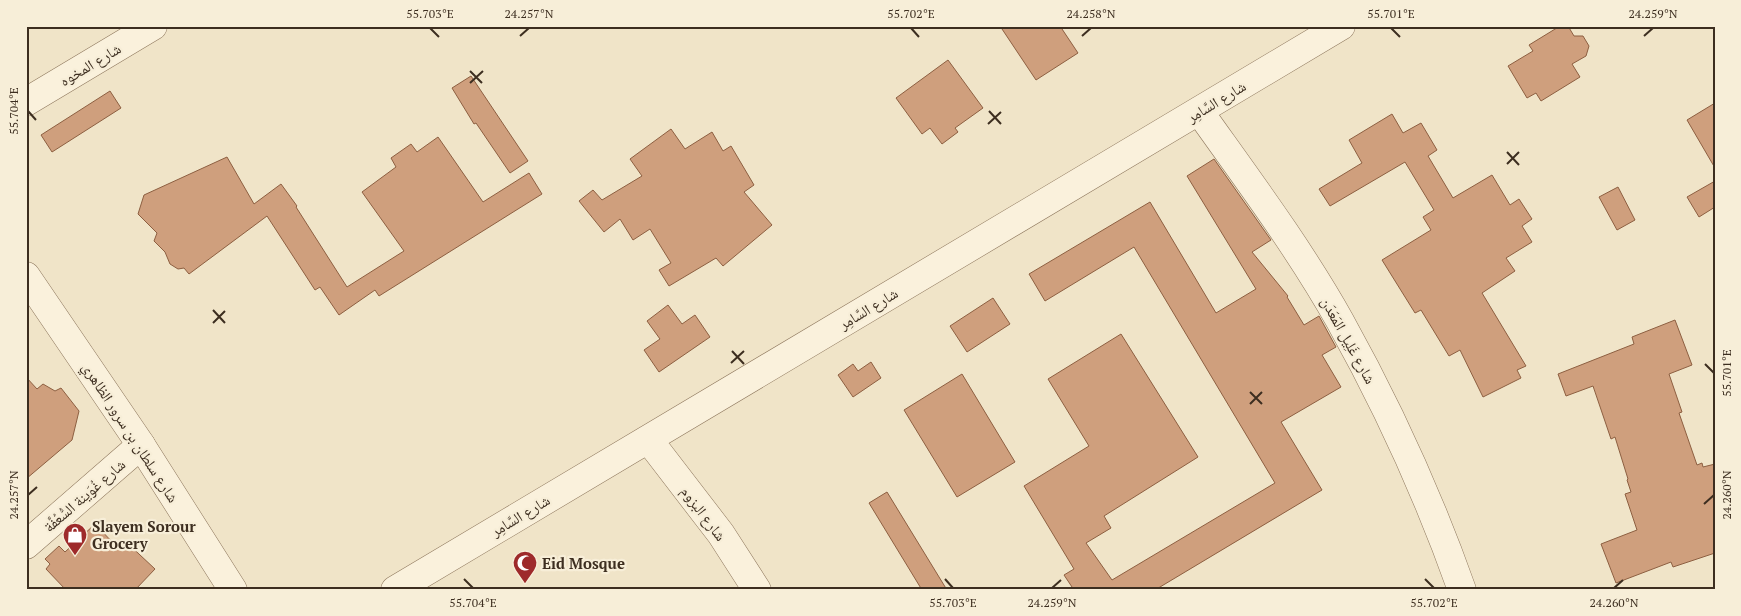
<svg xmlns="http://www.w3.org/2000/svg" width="1741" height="616" font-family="'PT Serif','Noto Naskh Arabic',serif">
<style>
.building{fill:#cf9f7d;stroke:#8d5f41}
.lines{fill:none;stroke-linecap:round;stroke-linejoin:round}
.minor-casing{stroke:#8d765c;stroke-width:29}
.tertiary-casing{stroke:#8d765c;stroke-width:29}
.minor{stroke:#faf1dc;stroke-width:28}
.tertiary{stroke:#faf1dc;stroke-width:28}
.ticks{fill:none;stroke:#3d2e20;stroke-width:2}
.labels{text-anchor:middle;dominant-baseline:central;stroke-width:4.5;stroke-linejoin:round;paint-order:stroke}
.street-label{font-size:15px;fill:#3d2e20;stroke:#f7eed8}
.poi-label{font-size:15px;font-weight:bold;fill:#3d2e20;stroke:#f7eed8;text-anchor:start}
.neatline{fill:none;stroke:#3d2e20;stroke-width:2}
.ticks-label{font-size:12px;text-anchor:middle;fill:#3d2e20}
</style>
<rect width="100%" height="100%" fill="#f0e4c8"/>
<!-- building -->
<path class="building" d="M1000 26H1060L1078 53 1036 80Z
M1560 26H1568L1574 36H1583L1589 46 1586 56 1572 64 1580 77 1541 101 1536 93 1527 98 1508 66 1533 51 1529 45Z
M948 60 983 108 955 128 958 132 942 144 930 128 922 134 896 98Z
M471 76 528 161 510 173 476 123 474 124 452 88Z
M110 91 121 108 52 152 41 135Z
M1715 103V168L1687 120Z
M1392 114 1403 133 1421 123 1437 150 1428 156 1453 198 1492 175 1510 205 1519 199 1532 219 1522 226 1532 242 1506 258 1515 271 1482 293 1526 366 1517 370 1521 378 1483 397 1460 350 1449 356 1421 310 1415 313 1382 260 1431 230 1423 217 1434 210 1405 162 1330 206 1319 189 1362 163 1349 140Z
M671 129 685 149 712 132 723 151 731 146 754 185 744 192 772 225 723 266 716 258 669 286 659 270 671 263 650 229 633 240 620 219 604 232 579 201 593 190 602 200 642 176 630 159Z
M438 137 483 202 529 173 542 194 379 296 375 290 339 315 320 287 315 290 267 216 189 274 184 268 178 269 170 264 165 252 154 241 157 233 138 214 144 195 227 157 254 204 281 184 297 206 296 207 347 287 404 251 362 192 396 167 391 158 411 144 417 152Z
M1214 159 1271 240 1252 252 1288 296 1287 297 1304 325 1319 316 1336 347 1322 355 1341 387 1281 422 1322 490 1155 590H1074L1064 575 1074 569 1024 486 1089 446 1048 379 1121 334 1198 457 1104 516 1111 528 1086 543 1112 580 1275 483 1134 247 1045 301 1029 274 1150 202 1216 313 1256 289 1187 176Z
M1715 181V207L1699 217 1687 197Z
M1618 187 1635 220 1617 230 1599 197Z
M993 298 1010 324 967 352 950 326Z
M668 305 682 324 695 315 710 337 659 372 644 350 660 339 647 321Z
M1675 320 1692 365 1669 374 1682 412 1679 413 1697 465 1702 463 1703 467 1715 464V553L1673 567 1671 562 1616 583 1601 544 1637 530 1625 494 1631 492 1627 480 1628 479 1615 437 1611 439 1593 386 1566 396 1558 374 1634 344 1632 337Z
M871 362 881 378 853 397 838 375 853 364 858 371Z
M962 374 1015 462 957 497 904 410Z
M26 377 37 389 43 384 55 391 61 388 79 411 72 440 26 479Z
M887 492 947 590H922L869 503Z
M95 524 117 547 124 540 155 569 135 590H66L46 569 50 564 45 559 59 546 65 552Z"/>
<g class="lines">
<defs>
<path id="minor" d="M26 102 153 26
M1199 111C1248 180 1299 248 1340 321 1388 407 1429 497 1462 590
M648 439 721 534 757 590
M26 545 141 445
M395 590 1341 26"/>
<path id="tertiary" d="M26 276 141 445 233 590"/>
</defs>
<!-- minor casing -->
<use href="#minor" class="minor-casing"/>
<!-- tertiary casing -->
<use href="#tertiary" class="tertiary-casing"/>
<!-- minor -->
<use href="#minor" class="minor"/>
<!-- tertiary -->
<use href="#tertiary" class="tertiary"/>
</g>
<!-- ticks -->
<path class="ticks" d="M430 28 439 37M911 28 919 37M1391 28 1400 37M520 36 529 28M1082 36 1091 28M1644 36 1653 28M470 71 482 83M470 83 483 71M28 111 36 120M989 111 1001 124M988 124 1001 112M1507 152 1519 165M1507 164 1519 152M213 310 225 323M213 323 225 311M732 351 744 364M731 363 744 351M1705 364 1714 373M1250 392 1262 404M1250 404 1262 392M28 495 37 487M1704 504 1714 495M464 579 473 588M945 579 953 588M1425 579 1434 588M1052 588 1061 580M1614 588 1623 580"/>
<!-- icons -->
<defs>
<symbol id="shop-pin" viewBox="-11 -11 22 30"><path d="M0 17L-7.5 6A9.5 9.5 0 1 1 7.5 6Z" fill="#9e2a2b" stroke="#f7eed8"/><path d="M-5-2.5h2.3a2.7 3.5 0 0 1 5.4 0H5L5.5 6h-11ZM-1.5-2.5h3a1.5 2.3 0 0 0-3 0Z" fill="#fff"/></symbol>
<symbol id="mosque-pin" viewBox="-11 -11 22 30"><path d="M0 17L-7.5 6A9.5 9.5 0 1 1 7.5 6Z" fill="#9e2a2b" stroke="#f7eed8"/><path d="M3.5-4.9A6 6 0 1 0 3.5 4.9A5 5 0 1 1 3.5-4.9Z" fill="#fff"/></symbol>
</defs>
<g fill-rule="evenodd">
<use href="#shop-pin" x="61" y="521" width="28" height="38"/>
<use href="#mosque-pin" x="511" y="549" width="28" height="38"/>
</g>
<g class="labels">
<!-- street labels -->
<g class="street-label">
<text transform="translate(90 64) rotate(-31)">شارع المخوه</text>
<text transform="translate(1216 101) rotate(-31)">شارع السَّامِر</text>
<text transform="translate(868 308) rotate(-31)">شارع السَّامِر</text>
<text transform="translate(1349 340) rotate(61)">شارع غَلِيل المَعَدَن</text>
<text transform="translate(131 432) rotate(57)">شارع سلطان بن سرور الظاهري</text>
<text transform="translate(84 495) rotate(-41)">شارع غُوَينة السُّعُفَّة</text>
<text transform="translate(704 513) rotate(53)">شارع البزوم</text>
<text transform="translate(520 515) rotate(-31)">شارع السَّامِر</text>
</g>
<!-- poi labels -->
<g class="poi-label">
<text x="92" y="526">Slayem Sorour<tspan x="92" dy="17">Grocery</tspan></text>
<text x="542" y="563">Eid Mosque</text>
</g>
</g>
<!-- border -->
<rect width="1741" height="616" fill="none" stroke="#f7eed8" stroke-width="55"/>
<rect x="28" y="28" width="1686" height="560" class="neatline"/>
<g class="ticks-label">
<text x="430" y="18">55.703°E</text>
<text x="529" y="18">24.257°N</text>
<text x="911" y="18">55.702°E</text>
<text x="1091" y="18">24.258°N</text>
<text x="1391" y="18">55.701°E</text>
<text x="1653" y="18">24.259°N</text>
<text transform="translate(14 111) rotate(-90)" y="4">55.704°E</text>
<text transform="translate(1727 373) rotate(-90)" y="4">55.701°E</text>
<text transform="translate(14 495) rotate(-90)" y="4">24.257°N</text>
<text transform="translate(1727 495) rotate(-90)" y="4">24.260°N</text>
<text x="473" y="607">55.704°E</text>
<text x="953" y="607">55.703°E</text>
<text x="1052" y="607">24.259°N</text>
<text x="1434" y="607">55.702°E</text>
<text x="1614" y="607">24.260°N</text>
</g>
</svg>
